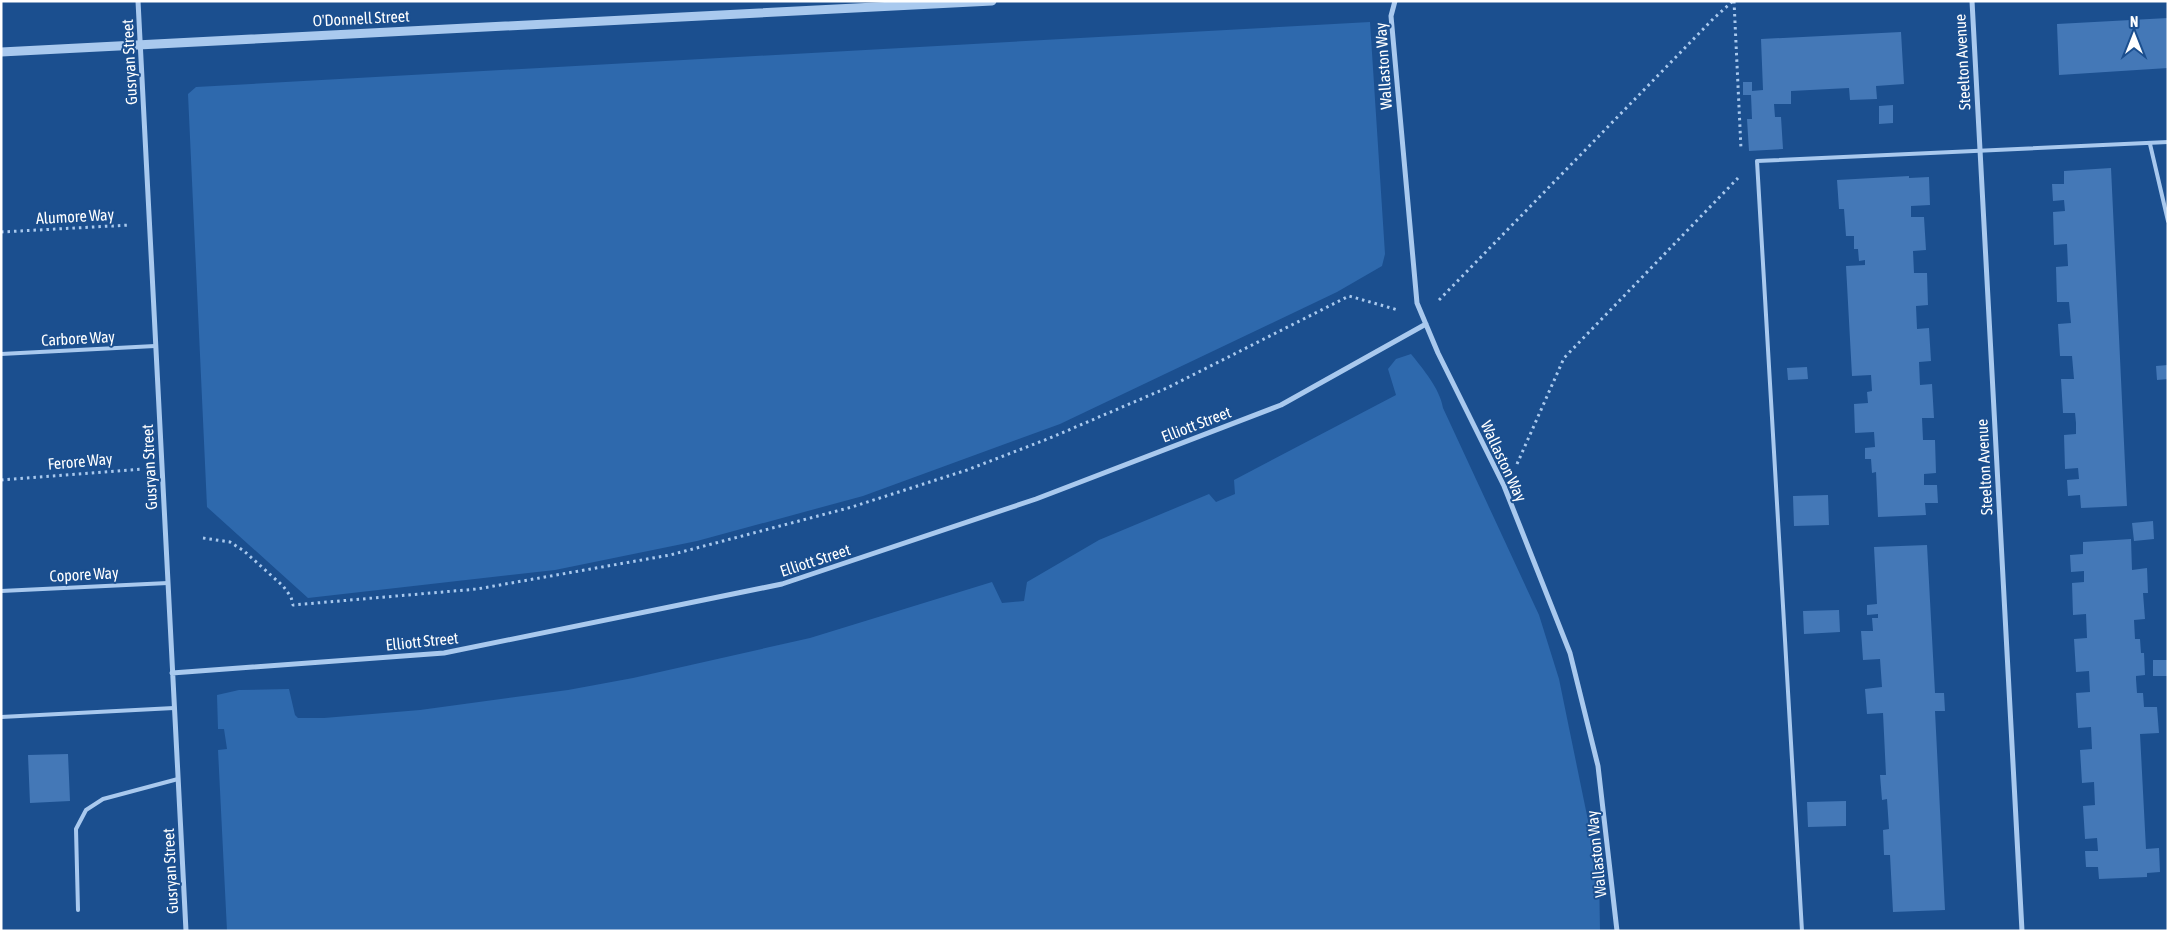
<svg xmlns="http://www.w3.org/2000/svg" width="2169" height="932" font-family="'Asap Condensed',sans-serif">
<style>
.green{fill:#2e69ad}
.building{fill:#4478b7}
.lines{fill:none;stroke-linecap:round;stroke-linejoin:round}
.path{stroke:#a9c9ee;stroke-width:3;stroke-dasharray:2.5 4;stroke-linecap:butt}
.service{stroke:#a9c9ee;stroke-width:4}
.minor{stroke:#a9c9ee;stroke-width:5}
.tertiary{stroke:#a9c9ee;stroke-width:9}
.labels{text-anchor:middle;dominant-baseline:central;stroke-width:4;stroke-linejoin:round;paint-order:stroke}
.street-label{font-size:16px;fill:#fff;stroke:#1b4f8f}
</style>
<rect width="100%" height="100%" fill="#1b4f8f"/>
<!-- green -->
<path class="green" d="M1370 22 1385 254 1382 266 1337 292 1060 424 863 496 697 541 555 570 308 598 207 507 188 94 196 87Z
M1411 354C1423 369 1440 389 1443 408L1539 615 1559 679 1599 874 1600 931H227L218 750 227 749 224 729H218L217 695 239 690 289 689 295 715 298 718H324L420 710 568 690 633 678 810 638 992 582 1002 603 1024 601 1027 582 1099 540 1209 494 1216 502 1235 494 1234 480 1396 395 1388 369 1396 359Z"/>
<!-- building -->
<path class="building" d="M2168 18V68L2059 75 2057 24Z
M1901 32 1904 84 1876 86 1877 99 1850 100 1849 88 1791 91V104H1774L1775 117H1781L1783 149 1749 151 1747 119H1752L1751 95H1743V82H1752V91L1763 90 1761 39Z
M1893 105V123L1879 124V106Z
M2111 168 2127 506 2081 508 2080 495 2068 496 2067 480 2079 479 2078 468 2065 469 2064 435 2076 434V423L2075 413H2063L2061 379H2074L2072 356H2060L2058 324 2071 323 2069 302H2057L2056 267 2068 266 2067 244 2054 245 2053 212 2065 211 2064 200 2053 201 2052 184H2064V171Z
M1909 176V178L1929 177 1930 205 1911 206V217H1924L1926 250 1913 251 1914 273H1927L1928 305 1916 306 1917 329 1929 328 1931 361 1919 362 1920 385 1932 384 1934 418H1922L1923 440H1935L1936 473 1924 474V485H1937L1938 503H1925L1926 515 1878 517 1876 472 1872 473 1871 459H1865V448L1875 447 1874 432 1855 433 1854 404 1868 403 1867 392 1872 391 1871 375 1852 376 1846 266 1865 265V260L1859 261 1858 249H1854V236H1846L1844 209H1839L1837 180Z
M2168 365V379L2157 380 2156 366Z
M1807 367 1808 379 1788 380 1787 368Z
M1828 495 1829 525 1794 526 1793 496Z
M2153 521 2154 539 2134 541 2132 523Z
M2131 539 2132 570 2147 568 2148 593H2143L2145 619 2134 620 2135 639H2140L2141 653H2144L2145 675 2136 676V679L2137 693H2143L2144 707H2157L2159 733 2140 734 2146 849 2159 848 2160 872 2147 873V877L2099 879 2098 867H2086L2085 851H2098L2097 838 2085 839 2083 806 2095 805 2094 782 2082 783 2080 750 2092 749 2091 727 2078 728 2076 693 2090 692 2089 671 2076 672 2074 639 2087 638 2086 614 2073 615 2072 583 2084 582V571L2071 572 2070 555 2083 554V542Z
M1927 545 1935 693H1944L1945 711H1935L1945 910 1893 912 1890 855H1884L1883 830 1889 829 1887 799 1882 800 1880 775H1886L1883 713 1867 714 1865 689 1882 687 1880 659 1863 660 1861 631H1873L1872 618H1878V614L1867 615V605L1877 604 1874 547Z
M1839 610 1840 632 1804 634 1803 611Z
M2153 660H2168V676H2153Z
M68 754 70 801 30 803 28 755Z
M1846 801V826L1808 827 1807 802Z"/>
<g class="lines">
<!-- path -->
<path class="path" d="M1734 1 1741 149
M1 232 130 225
M1439 300 1714 18 1733 1
M1517 464 1564 358 1738 178
M1 480 143 469
M203 538 230 542 244 551 283 586 291 597 293 605 477 589 670 555 852 507 967 470 1050 438 1169 387 1349 296 1398 310"/>
<!-- service -->
<path class="service" d="M2150 144 2168 221
M1 354 155 346
M1 591 168 583
M1 717 174 708
M78 910 76 829 86 810 103 799 178 779
M1802 931 1757 161 2168 142"/>
<!-- minor -->
<path class="minor" d="M138 1 186 931
M1395 1 1391 16 1417 303 1438 353 1504 486 1570 653 1598 766 1617 931
M1972 1 2022 931
M172 673 444 653 782 584 1036 499 1281 405 1426 324"/>
<!-- tertiary -->
<path class="tertiary" d="M1 52 992 1"/>
</g>
<g class="labels">
<!-- street labels -->
<g class="street-label">
<text transform="translate(361 18) rotate(-3)">O'Donnell Street</text>
<text transform="translate(129 62) rotate(-93)">Gusryan Street</text>
<text transform="translate(1962 62) rotate(-93)">Steelton Avenue</text>
<text transform="translate(1383 66) rotate(-94)">Wallaston Way</text>
<text transform="translate(75 216) rotate(-3)">Alumore Way</text>
<text transform="translate(78 338) rotate(-3)">Carbore Way</text>
<text transform="translate(1196 424) rotate(-21)">Elliott Street</text>
<text transform="translate(80 461) rotate(-5)">Ferore Way</text>
<text transform="translate(1504 461) rotate(65)">Wallaston Way</text>
<text transform="translate(149 467) rotate(-93)">Gusryan Street</text>
<text transform="translate(1984 467) rotate(-93)">Steelton Avenue</text>
<text transform="translate(815 560) rotate(-18)">Elliott Street</text>
<text transform="translate(84 574) rotate(-3)">Copore Way</text>
<text transform="translate(422 641) rotate(-6)">Elliott Street</text>
<text transform="translate(1596 854) rotate(-96)">Wallaston Way</text>
<text transform="translate(170 871) rotate(-93)">Gusryan Street</text>
</g>
</g>
<!-- border -->
<rect width="2169" height="932" fill="none" stroke="#ffffff" stroke-width="5"/>
<!-- north arrow -->
<g transform="translate(2134 35)" stroke="#1b4f8f" stroke-width="4" paint-order="stroke">
<path d="M0-4L9 19L0 12L-9 19Z" fill="#ffffff"/>
<text y="-8" font-size="14" font-weight="bold" text-anchor="middle" fill="#ffffff">N</text>
</g>
</svg>
